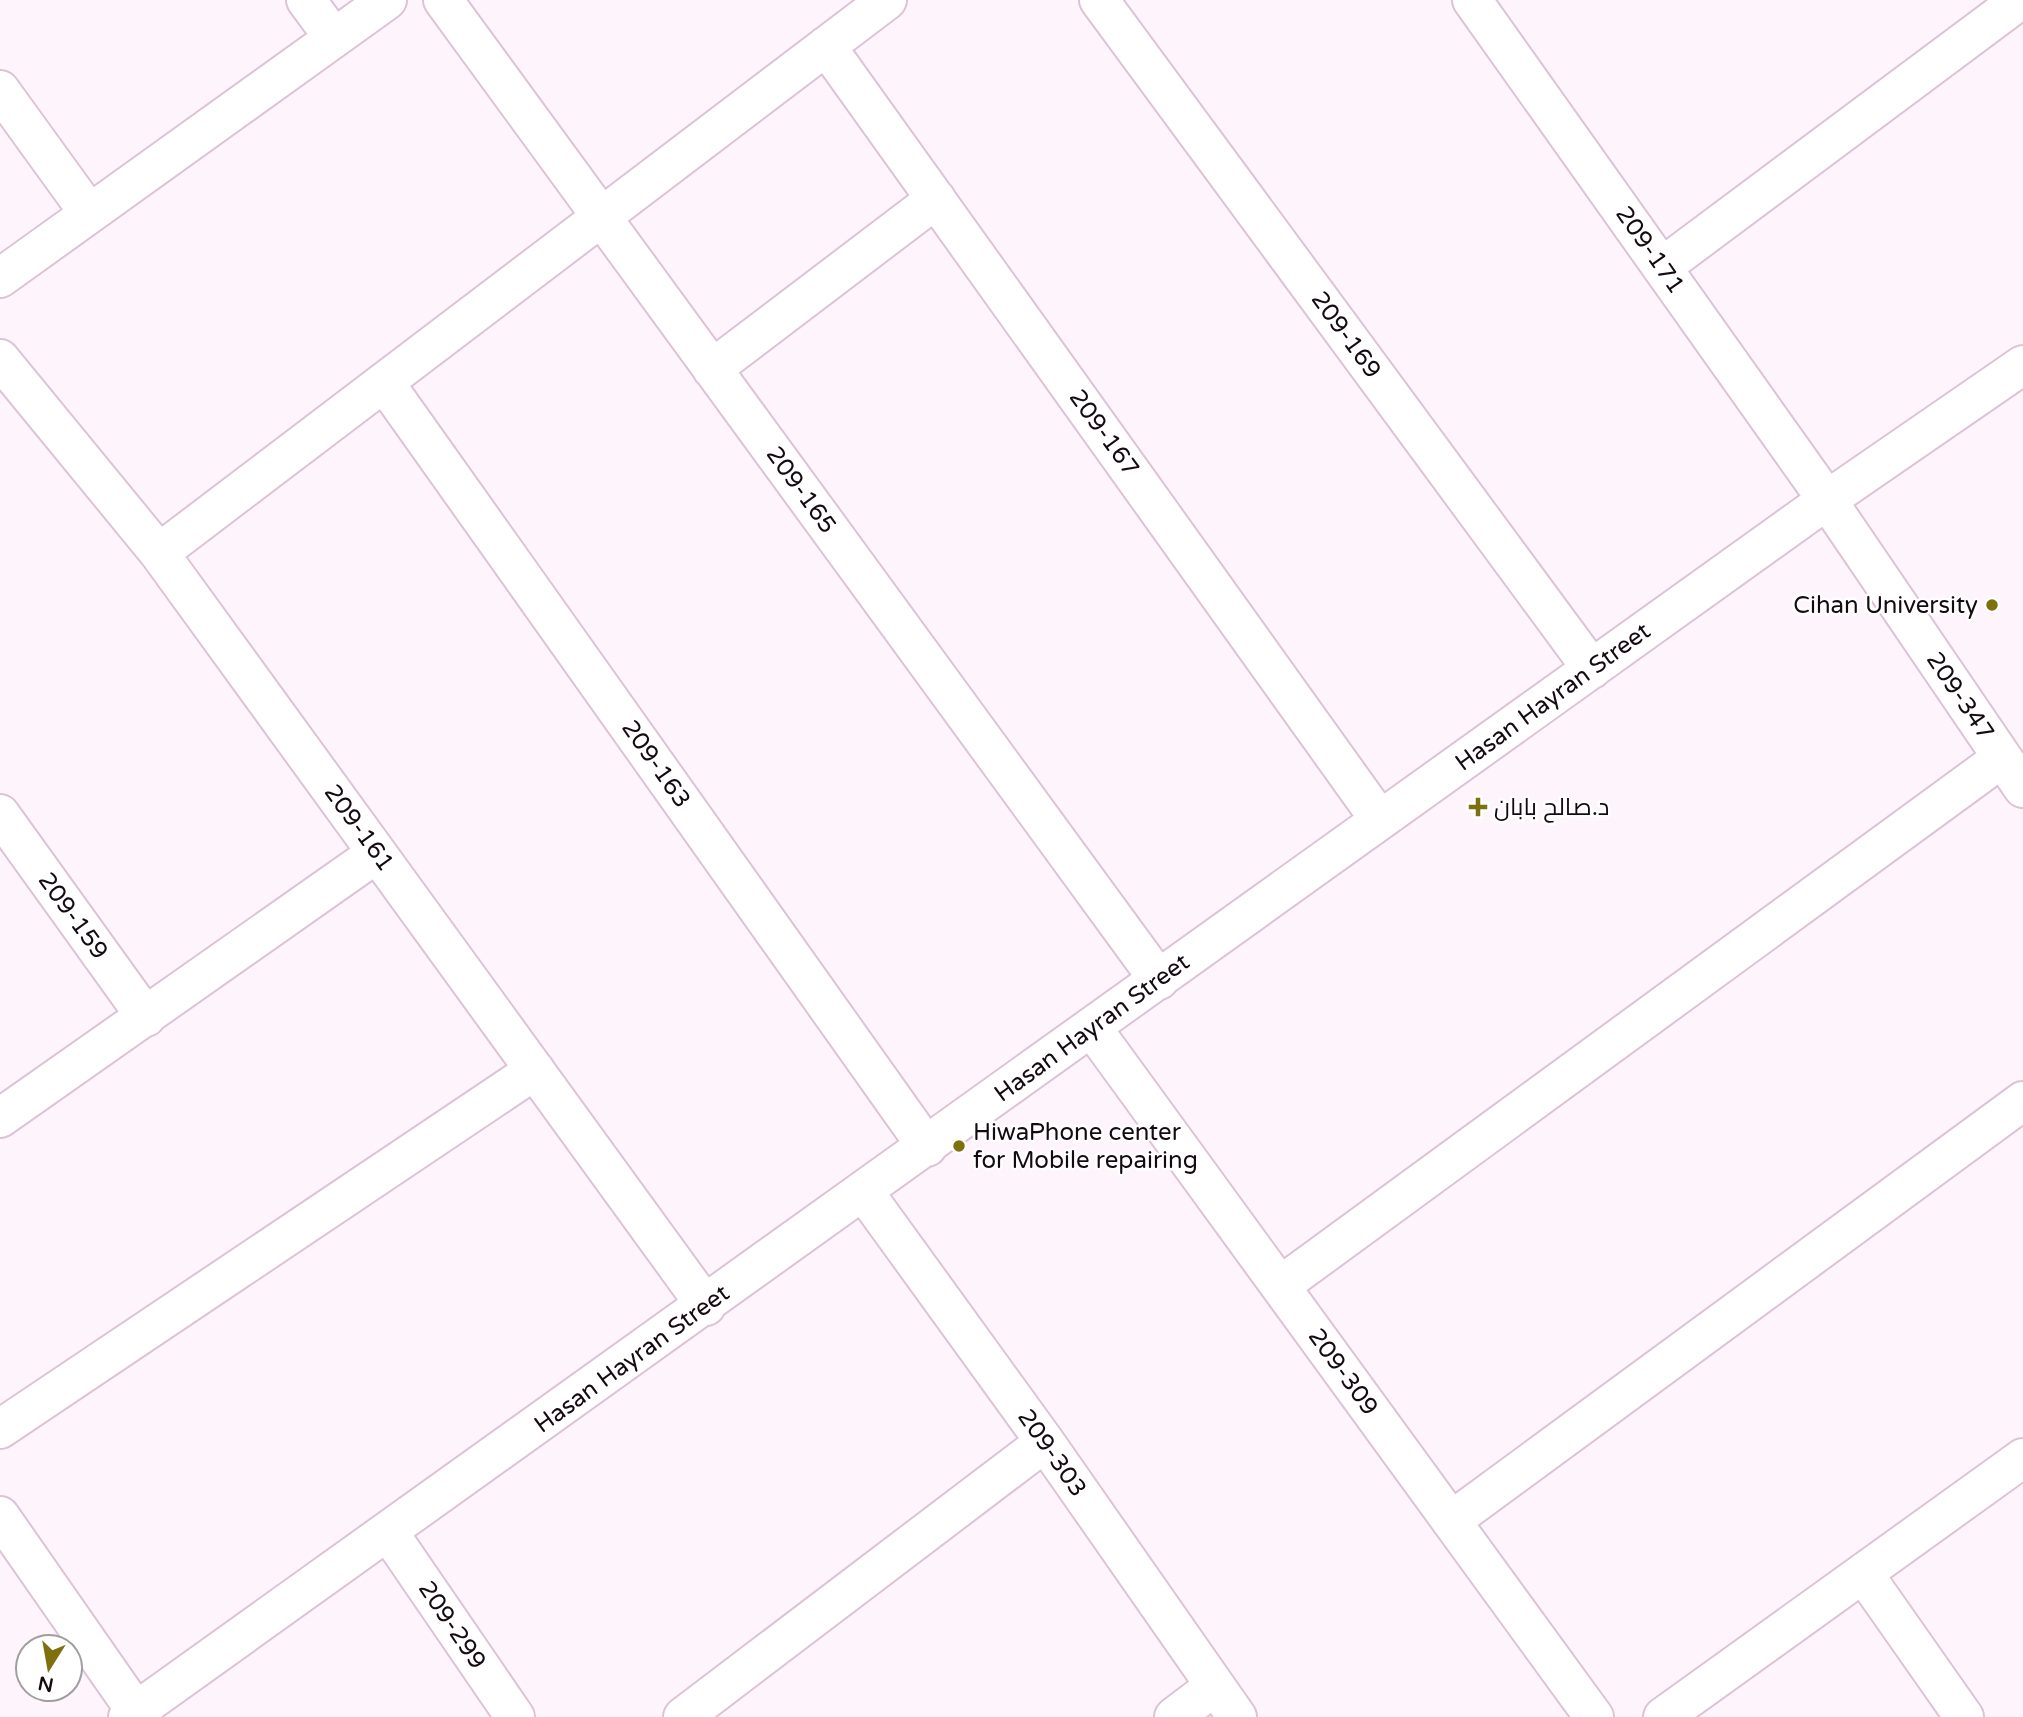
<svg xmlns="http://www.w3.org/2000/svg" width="2023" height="1717" font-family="'Varela Round',Cairo,sans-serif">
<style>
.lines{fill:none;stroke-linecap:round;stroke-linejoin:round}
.minor-casing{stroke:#ddc3d6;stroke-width:42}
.minor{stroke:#fff;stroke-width:38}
.poi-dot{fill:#7f700e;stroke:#fff;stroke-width:2.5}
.labels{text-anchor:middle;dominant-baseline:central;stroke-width:5;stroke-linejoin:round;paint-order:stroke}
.street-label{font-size:24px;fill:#140b12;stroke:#fff}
.poi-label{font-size:24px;fill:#140b12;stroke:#fff;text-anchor:start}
</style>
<rect width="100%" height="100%" fill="#fef4fb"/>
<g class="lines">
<defs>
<path id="minor" d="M306 0 334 38
M443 0 1159 980
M1099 0 1592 669
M1472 0 1827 500 2023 788
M826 46 1380 820
M0 90 89 213
M1662 267 2020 0
M0 278 387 0
M0 359 159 553 706 1306
M712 369 936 199
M384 382 927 1147
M159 553 887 0
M0 814 146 1017
M1092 1028 1594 1717
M0 1118 377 853
M864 1192 1045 1442 1237 1717
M1280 1286 2002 758
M0 1429 535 1070
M0 1516 140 1717
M1451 1521 2023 1101
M389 1533 515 1717
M1863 1573 1964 1717
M128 1717 1827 500 2023 365
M683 1717 1045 1442
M1174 1717 1215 1686
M1663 1717 2023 1458"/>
</defs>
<!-- minor casing -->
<use href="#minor" class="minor-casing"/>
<!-- minor -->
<use href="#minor" class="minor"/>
</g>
<!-- markers -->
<g class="poi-dot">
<circle cx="1992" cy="605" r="7"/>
<path d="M1474.5 796.5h7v7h7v7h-7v7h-7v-7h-7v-7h7z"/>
<circle cx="959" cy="1146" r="7"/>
</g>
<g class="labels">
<!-- street labels -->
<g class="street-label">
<text transform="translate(1650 250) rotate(55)">209-171</text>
<text transform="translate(1346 335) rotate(54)">209-169</text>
<text transform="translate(1104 433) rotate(54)">209-167</text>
<text transform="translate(801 490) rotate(54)">209-165</text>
<text transform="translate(1960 696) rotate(56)">209-347</text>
<text transform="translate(1553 697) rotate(-36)">Hasan Hayran Street</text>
<text transform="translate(656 764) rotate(55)">209-163</text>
<text transform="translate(359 828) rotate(54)">209-161</text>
<text transform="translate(73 916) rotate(54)">209-159</text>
<text transform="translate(1092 1028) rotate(-36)">Hasan Hayran Street</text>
<text transform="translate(632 1359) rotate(-36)">Hasan Hayran Street</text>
<text transform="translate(1343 1372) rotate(54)">209-309</text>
<text transform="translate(1052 1453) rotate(55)">209-303</text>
<text transform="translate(452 1625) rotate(56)">209-299</text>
</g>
<!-- poi labels -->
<g class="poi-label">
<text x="1978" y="605" text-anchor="end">Cihan University</text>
<text x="1494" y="807">د.صالح بابان</text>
<text x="973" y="1132">HiwaPhone center<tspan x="973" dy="28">for Mobile repairing</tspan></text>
</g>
</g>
<!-- north arrow -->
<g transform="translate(49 1668) rotate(191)"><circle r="33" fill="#ffffff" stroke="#a19da0" stroke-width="2"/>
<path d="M0-5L12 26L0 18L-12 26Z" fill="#7f700e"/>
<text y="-10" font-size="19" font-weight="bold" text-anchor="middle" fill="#140b12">N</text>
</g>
</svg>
